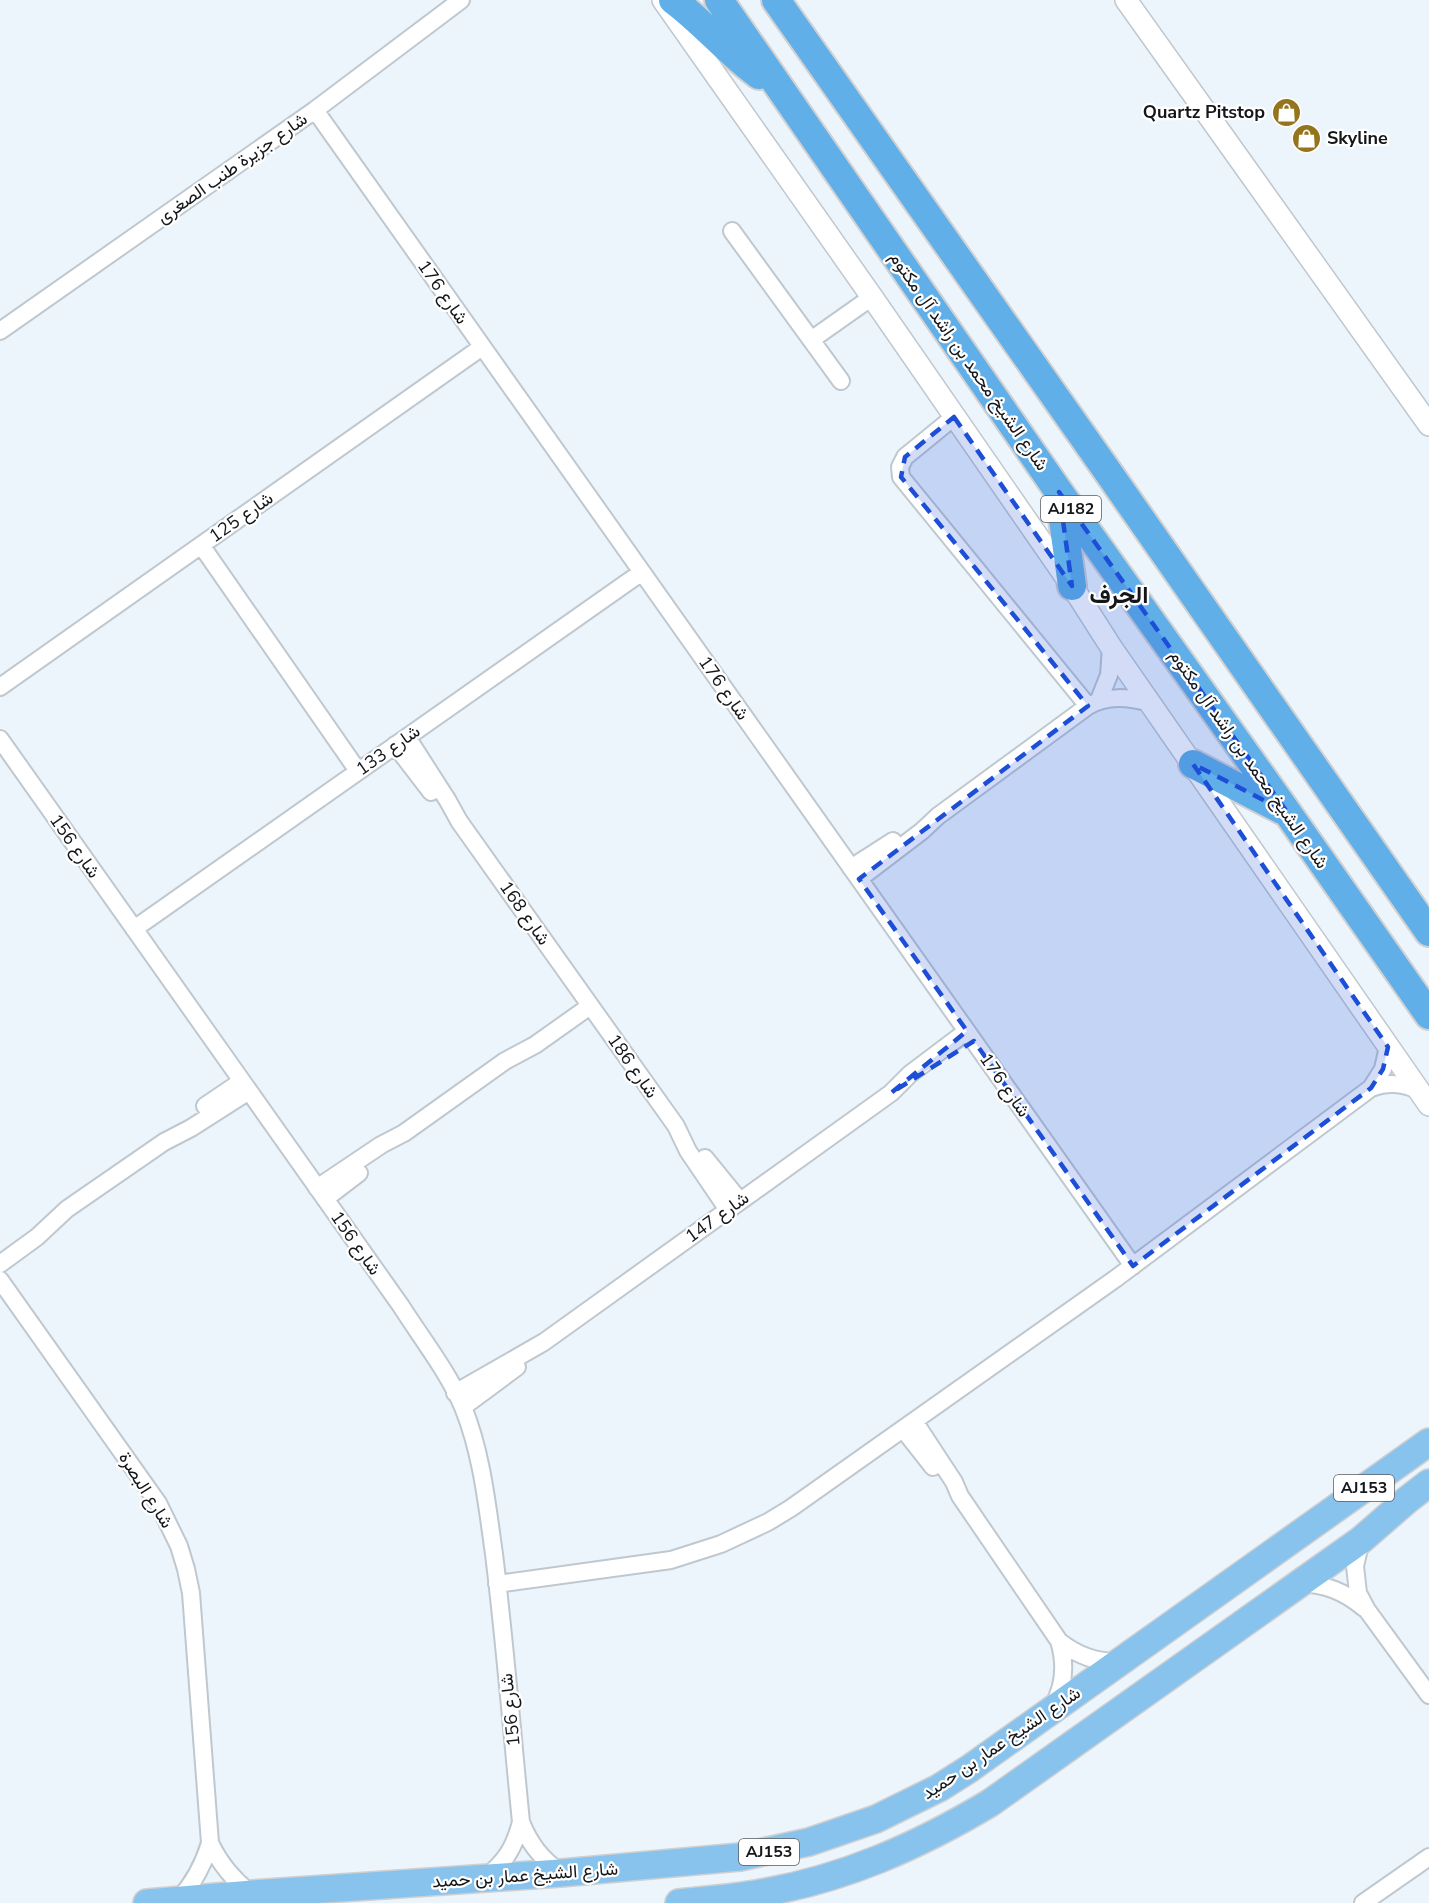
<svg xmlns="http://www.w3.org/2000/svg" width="1429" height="1903" font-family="'Nunito Sans',Vazirmatn,sans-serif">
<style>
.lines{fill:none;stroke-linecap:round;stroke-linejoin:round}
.minor-casing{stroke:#c0c8cf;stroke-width:20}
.tertiary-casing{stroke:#c0c8cf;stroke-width:24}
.primary-casing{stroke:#d0d0d1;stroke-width:30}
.trunk-casing{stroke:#d0d0d1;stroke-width:32}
.minor{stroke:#fff;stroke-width:16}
.tertiary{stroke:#fff;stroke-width:21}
.primary{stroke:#88c3ee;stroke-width:27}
.trunk{stroke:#60afe8;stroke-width:28}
.marked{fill:#1d4ed8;fill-opacity:0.2;stroke:#1d4ed8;stroke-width:4.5;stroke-dasharray:12 8;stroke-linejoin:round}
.labels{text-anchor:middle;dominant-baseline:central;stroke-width:4.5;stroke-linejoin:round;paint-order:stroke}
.shield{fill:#fff;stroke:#5a5c5e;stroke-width:1.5}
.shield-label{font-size:16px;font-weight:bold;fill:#141619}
.poi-label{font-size:18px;font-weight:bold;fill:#141619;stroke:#fff;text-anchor:end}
.street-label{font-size:18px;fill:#141619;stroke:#fff}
.district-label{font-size:24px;font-weight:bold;fill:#141619;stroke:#fff}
</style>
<rect width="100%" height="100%" fill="#edf5fc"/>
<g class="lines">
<defs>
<path id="minor" d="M315 110 1133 1266
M732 231 841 381
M0 331 315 110 461 0
M811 340 872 297
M954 417 905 457 900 467 901 477 1088 706
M201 545 358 771
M0 687 482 347
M1099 700 1109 675 1111 647
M407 737 448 801 459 821 676 1126 688 1151 728 1210
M0 739 401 1306C422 1339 448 1372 463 1407 482 1454 487 1505 494 1554 505 1643 512 1733 521 1822 530 1845 542 1859 561 1873
M395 745 431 792
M851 868 893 841
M859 879 922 831 938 816 1088 706C1108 695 1128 697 1150 703
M134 929 642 572
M1371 1088C1388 1082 1401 1083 1418 1090
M205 1106 242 1081
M705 1158 740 1201
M317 1188 381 1145 404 1133 505 1061 535 1045 590 1006
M325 1199 359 1173
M0 1264 37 1237 67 1209 164 1142 191 1128 249 1091
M0 1280 158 1503 179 1546 186 1569 191 1593 210 1843C203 1866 194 1883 178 1900
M455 1393 544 1342 891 1093 910 1074 967 1031
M463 1407 517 1367
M914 1421 954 1482 960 1496 1059 1641C1078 1656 1096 1662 1119 1662
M903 1429 933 1467
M1361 1540 1355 1566 1358 1593 1367 1610 1429 1695
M1300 1583C1326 1584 1345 1592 1364 1608
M497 1584 671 1560 721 1544 768 1522 791 1508 1115 1279 1371 1088 1383 1069 1388 1047
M1053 1706C1065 1685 1066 1664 1059 1641
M210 1843C220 1864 233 1880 252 1894
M485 1878C506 1861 514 1848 521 1822
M1363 1903 1429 1857"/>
<path id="tertiary" d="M663 0 872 297 1072 586 1111 647 1429 1105
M1126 0 1429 425"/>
<path id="primary" d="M147 1903 252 1894 561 1873 740 1857 809 1842 876 1819 939 1788 969 1769 1429 1442
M679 1903C706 1900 734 1898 761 1893 844 1879 918 1846 990 1803L1361 1540 1407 1500 1429 1483"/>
<path id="trunk" d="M673 0C704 23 728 53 759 75
M719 0 1059 492 1287 812 1429 1015
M776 0 1108 472 1429 932
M1060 497 1072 586
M1193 764 1282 810"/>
</defs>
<!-- minor casing -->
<use href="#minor" class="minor-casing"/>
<!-- tertiary casing -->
<use href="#tertiary" class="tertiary-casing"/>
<!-- primary casing -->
<use href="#primary" class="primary-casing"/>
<!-- trunk casing -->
<use href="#trunk" class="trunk-casing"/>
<!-- minor -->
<use href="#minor" class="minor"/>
<!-- tertiary -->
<use href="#tertiary" class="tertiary"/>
<!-- primary -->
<use href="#primary" class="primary"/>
<!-- trunk -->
<use href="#trunk" class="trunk"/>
</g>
<!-- marked area -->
<path class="marked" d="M954 417 1072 586 1059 492 1287 812 1193 764 1388 1047 1383 1069 1371 1088 1133 1266 974 1041 891 1093 967 1031 859 879 1088 706 901 477 905 457Z"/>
<!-- icons -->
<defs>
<symbol id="shop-disc" viewBox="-11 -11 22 22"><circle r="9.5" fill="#94751d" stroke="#fff"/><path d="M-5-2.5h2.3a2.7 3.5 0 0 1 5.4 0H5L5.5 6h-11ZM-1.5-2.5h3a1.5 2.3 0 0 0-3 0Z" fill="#fff"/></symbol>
</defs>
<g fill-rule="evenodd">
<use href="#shop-disc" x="1270" y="96" width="33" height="33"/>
<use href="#shop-disc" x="1290" y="122" width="33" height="33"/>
</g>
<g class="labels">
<!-- shield labels -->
<g class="shield">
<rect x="1041" y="496" width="60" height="26" rx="4.5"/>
<rect x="1334" y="1475" width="60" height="26" rx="4.5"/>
<rect x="739" y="1839" width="60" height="26" rx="4.5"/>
</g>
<g class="shield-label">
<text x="1071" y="509">AJ182</text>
<text x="1364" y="1488">AJ153</text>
<text x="769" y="1852">AJ153</text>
</g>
<!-- poi labels -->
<g class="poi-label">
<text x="1265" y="112">Quartz Pitstop</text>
<text x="1327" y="138" text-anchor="start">Skyline</text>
</g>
<!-- street labels -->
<g class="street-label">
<text transform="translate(232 168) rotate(-35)">شارع جزيرة طنب الصغرى</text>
<text transform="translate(443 292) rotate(55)">شارع 176</text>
<text transform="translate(969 361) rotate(55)">شارع الشيخ محمد بن راشد آل مكتوم</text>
<text transform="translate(241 517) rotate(-35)">شارع 125</text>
<text transform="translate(724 688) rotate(55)">شارع 176</text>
<text transform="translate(388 750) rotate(-35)">شارع 133</text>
<text transform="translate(1249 759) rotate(55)">شارع الشيخ محمد بن راشد آل مكتوم</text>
<text transform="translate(75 846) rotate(55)">شارع 156</text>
<text transform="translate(525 913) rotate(55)">شارع 168</text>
<text transform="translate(633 1066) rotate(55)">شارع 186</text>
<text transform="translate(1005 1085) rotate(55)">شارع 176</text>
<text transform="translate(717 1217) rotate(-36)">شارع 147</text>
<text transform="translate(356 1243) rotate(55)">شارع 156</text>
<text transform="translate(146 1490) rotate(58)">شارع البصرة</text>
<text transform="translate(510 1710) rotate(-96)">شارع 156</text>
<text transform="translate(1001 1743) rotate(-34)">شارع الشيخ عمار بن حميد</text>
<text transform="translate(525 1875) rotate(-4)">شارع الشيخ عمار بن حميد</text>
</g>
<!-- district labels -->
<g class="district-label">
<text x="1119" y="595">الجرف</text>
</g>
</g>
</svg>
